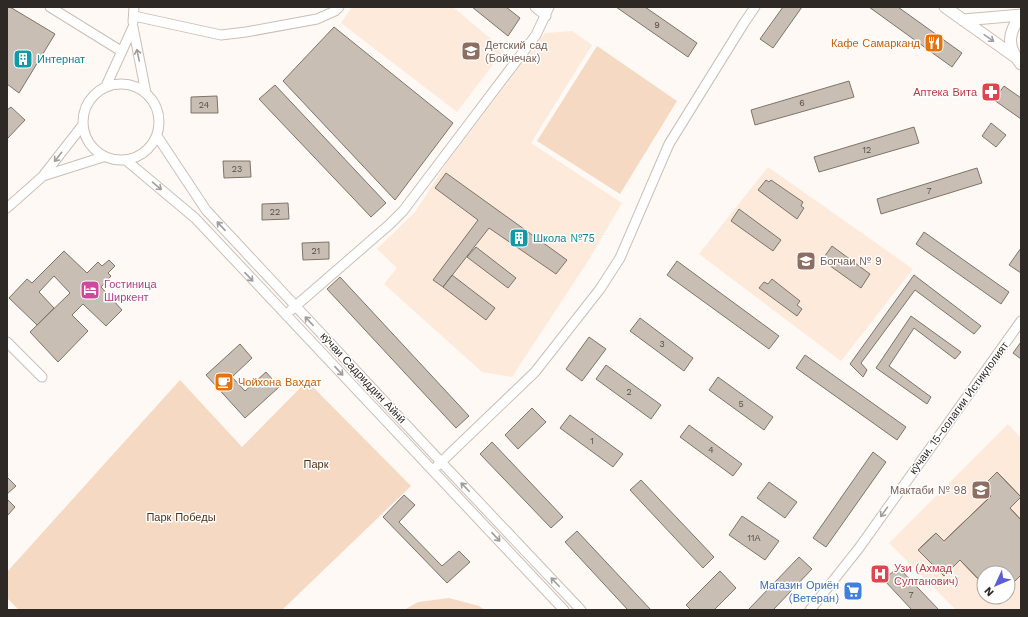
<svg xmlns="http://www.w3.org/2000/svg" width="1028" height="617" font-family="'Work Sans',sans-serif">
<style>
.built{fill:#fdeada;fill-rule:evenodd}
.green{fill:#f5d9c2}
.building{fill:#c9beb3;stroke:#7e7469}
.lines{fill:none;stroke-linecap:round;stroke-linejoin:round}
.minor-casing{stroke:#cbbfb5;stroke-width:11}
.major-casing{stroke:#cbbfb5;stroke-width:13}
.minor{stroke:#fff;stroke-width:9}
.major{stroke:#fff;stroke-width:11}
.oneway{stroke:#a19f9d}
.labels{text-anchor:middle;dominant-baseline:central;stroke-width:3;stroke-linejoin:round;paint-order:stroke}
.number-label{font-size:9px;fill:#554e48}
.food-label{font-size:11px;fill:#c56008;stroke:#fff;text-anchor:end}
.education-label{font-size:11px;fill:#785e54;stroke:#fff;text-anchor:start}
.culture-label{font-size:11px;fill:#0d838f;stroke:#fff;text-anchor:start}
.health-label{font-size:11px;fill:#be3a42;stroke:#fff;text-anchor:end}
.hotel-label{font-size:11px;fill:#b23c85;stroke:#fff;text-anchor:start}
.street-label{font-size:11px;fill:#2e2925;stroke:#fff}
.park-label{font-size:11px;fill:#513114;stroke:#fff}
.shop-label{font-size:11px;fill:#366cbe;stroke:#fff;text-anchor:end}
</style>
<rect width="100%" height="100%" fill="#fff9f5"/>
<!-- built -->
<path class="built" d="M352 7H453L504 50 457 112 341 23Z
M572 31 592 45 531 143 622 203 588 261 512 377 482 372 384 284 397 268 377 249 415 212 448 161 545 33Z
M768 167 913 269 841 361 699 254Z
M1008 424 1021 438V610H956L889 543ZM984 573H1008V597H984Z"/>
<!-- green -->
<path class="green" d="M597 46 677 101 620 194 537 141Z
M180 380 242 447 307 381 411 486 282 610H19L7 598V572Z
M449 598 479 606 485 610H404L418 602Z"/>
<!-- building -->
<path class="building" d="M7 7H10L55 34 19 93 7 84Z
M472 7H506L520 18 508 36Z
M616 7H645L697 43 688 57Z
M783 7H802L773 48 760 39Z
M869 7H898L962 53 952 67Z
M334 27 453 123 395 200 283 81Z
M849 81 854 97 755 125 751 110Z
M275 85 386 203 371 217 259 99Z
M1004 86 1021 98V119L994 100Z
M217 96 218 113H191V97Z
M11 107 25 120 7 139V110Z
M991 123 1006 135 996 147 982 136Z
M914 127 919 143 819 172 814 157Z
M223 161H250L251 177 224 178Z
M977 168 982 183 881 214 877 199Z
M446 173 567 260 556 274 489 228 443 287 433 280 478 220 435 188Z
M766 180 769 182 771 180 803 202 801 206 804 208 797 219 758 190Z
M288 203 289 219 262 220V204Z
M739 209 781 240 773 251 731 221Z
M924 232 1009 292 1001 304 916 244Z
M329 242V259L303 260 302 243Z
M832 246 870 274 861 288 822 260Z
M476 247 516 278 508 288 467 257Z
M1021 248V273L1009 265Z
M64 251 87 273 98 262 102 266 109 260 115 266 108 273 111 276 101 287 122 310 106 326 83 304 72 315 88 331 58 362 30 332 70 293 54 276 39 292 54 308 37 325 9 298 27 279 32 283Z
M677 261 779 336 769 349 667 275Z
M452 275 495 308 486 320 443 287Z
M914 275 981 326 974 334 915 290 861 363 867 370 863 377 850 364Z
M340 277 469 416 456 428 327 289Z
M772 279 800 301 797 305 802 309 797 316 759 288 764 282 768 284Z
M911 316 961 352 955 359 914 328 889 366 931 397 927 404 876 368Z
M640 318 693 358 684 371 630 331Z
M589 337 606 349 582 381 566 369Z
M1021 342V359L1013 353Z
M240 344 252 358 232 377 245 391 266 372 279 387 245 418 206 375Z
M805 355 906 427 897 440 796 368Z
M606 365 661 405 651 419 596 379Z
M718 377 773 417 764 430 709 390Z
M532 408 546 422 518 449 505 435Z
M570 415 623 454 613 467 560 428Z
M689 425 742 464 733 476 680 437Z
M492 442 563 517 551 528 480 454Z
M873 452 886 462 826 547 813 538Z
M997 472 1021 497 1010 508 1021 520V575L1008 588V573H984V585L960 560 944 576 918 550 936 533 944 541 991 496 982 487Z
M997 472 1021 497 1010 508 1021 520V575L1008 588V573H984V585L960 560 944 576 918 550 936 533 944 541 991 496 982 487Z
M7 477 16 486 7 494Z
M641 480 714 557 703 568 630 490Z
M769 482 797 502 785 518 757 498Z
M404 495 415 505 399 522 442 566 459 551 470 562 447 583 383 517Z
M7 499 15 507 7 516Z
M742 516 779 541 765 560 729 535Z
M577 531 651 610H628L565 542Z
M799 557 812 569 773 610H748Z
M898 567 939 610H912L884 580Z
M720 571 736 588 714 610H691L686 605Z"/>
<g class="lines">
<defs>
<path id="minor" d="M50 7 121 51
M535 7 546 16
M134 16 221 35 246 32 317 19 335 11 339 7
M133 22 134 7
M83 122a38 38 0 1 1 76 0a38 38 0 1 1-76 0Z
M106 86 133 27 146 93
M82 126 43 176 103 157
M157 136 206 210 441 462 581 610
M127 161 195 218 564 610
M7 208 43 176
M291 310 390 224 403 211 536 35 549 7
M7 342 42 377
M437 466 535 372 600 289 620 258 669 144 744 23 755 7
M810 610 859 548 1021 321"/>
<path id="major" d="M945 7 1014 56
M1021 15C1008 33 1006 46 1021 64
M963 20 1021 15"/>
</defs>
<!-- minor casing -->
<use href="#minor" class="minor-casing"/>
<!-- major casing -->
<use href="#major" class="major-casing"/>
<!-- minor -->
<use href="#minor" class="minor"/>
<!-- major -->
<use href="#major" class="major"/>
</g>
<!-- one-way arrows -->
<defs><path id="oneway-shaft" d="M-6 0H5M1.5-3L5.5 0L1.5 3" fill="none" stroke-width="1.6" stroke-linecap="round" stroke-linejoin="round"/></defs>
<g class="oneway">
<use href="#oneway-shaft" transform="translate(989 38) rotate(35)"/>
<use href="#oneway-shaft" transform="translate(138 55) rotate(-102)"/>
<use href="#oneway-shaft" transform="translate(58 157) rotate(128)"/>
<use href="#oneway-shaft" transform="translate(157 186) rotate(40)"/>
<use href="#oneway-shaft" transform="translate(221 226) rotate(-133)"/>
<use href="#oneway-shaft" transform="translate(249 277) rotate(47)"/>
<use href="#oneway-shaft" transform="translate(309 321) rotate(-133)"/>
<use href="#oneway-shaft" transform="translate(339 371) rotate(47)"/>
<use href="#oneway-shaft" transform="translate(465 487) rotate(-134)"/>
<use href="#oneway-shaft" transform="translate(884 512) rotate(126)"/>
<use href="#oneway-shaft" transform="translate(496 537) rotate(47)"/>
<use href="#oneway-shaft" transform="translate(555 582) rotate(-134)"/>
</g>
<!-- icons -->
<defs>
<symbol id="restaurant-square" viewBox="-11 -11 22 22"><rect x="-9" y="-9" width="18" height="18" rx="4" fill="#e8710a" stroke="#fff"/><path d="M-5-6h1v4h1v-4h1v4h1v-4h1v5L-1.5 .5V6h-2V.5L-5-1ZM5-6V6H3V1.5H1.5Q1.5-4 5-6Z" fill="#fff"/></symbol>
<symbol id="school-square" viewBox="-11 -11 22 22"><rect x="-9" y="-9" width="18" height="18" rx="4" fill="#8d6e63" stroke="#fff"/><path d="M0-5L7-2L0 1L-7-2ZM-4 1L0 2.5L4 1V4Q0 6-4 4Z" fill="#fff"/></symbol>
<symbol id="building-square" viewBox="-11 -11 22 22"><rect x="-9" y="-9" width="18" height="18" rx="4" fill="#0f9aa8" stroke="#fff"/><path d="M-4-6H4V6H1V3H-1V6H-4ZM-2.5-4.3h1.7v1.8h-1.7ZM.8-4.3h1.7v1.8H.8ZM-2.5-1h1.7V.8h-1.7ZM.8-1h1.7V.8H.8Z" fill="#fff"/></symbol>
<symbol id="pharmacy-square" viewBox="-11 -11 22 22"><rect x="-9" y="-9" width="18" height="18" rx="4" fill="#e0444e" stroke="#fff"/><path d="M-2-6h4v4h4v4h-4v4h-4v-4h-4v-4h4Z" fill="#fff"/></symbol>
<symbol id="hotel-square" viewBox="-11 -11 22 22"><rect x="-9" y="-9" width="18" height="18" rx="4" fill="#d1479c" stroke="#fff"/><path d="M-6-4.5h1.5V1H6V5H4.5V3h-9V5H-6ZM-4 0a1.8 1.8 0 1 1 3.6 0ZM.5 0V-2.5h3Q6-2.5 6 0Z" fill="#fff"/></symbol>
<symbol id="cafe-square" viewBox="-11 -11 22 22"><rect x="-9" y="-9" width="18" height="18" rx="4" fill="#e8710a" stroke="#fff"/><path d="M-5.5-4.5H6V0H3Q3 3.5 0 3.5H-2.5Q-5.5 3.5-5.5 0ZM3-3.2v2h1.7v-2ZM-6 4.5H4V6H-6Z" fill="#fff"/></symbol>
<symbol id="hospital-square" viewBox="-11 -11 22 22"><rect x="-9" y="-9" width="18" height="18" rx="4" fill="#e0444e" stroke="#fff"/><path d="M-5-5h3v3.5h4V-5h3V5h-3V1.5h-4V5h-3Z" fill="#fff"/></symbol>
<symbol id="supermarket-square" viewBox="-11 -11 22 22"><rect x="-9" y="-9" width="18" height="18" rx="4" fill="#3f7fe0" stroke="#fff"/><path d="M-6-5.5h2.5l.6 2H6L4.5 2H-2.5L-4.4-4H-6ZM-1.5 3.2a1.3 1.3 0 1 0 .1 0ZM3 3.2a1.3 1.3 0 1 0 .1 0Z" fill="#fff"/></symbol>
</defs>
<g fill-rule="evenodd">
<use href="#restaurant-square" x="923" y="32" width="22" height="22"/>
<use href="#school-square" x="460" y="40" width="22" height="22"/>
<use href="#building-square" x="12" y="48" width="22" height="22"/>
<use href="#pharmacy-square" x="980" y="81" width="22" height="22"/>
<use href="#building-square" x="508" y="227" width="22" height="22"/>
<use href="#school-square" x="795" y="250" width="22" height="22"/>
<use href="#hotel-square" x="79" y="279" width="22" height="22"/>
<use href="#cafe-square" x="213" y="371" width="22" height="22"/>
<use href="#school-square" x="970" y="479" width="22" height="22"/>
<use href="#hospital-square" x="869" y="563" width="22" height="22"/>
<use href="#supermarket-square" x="842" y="580" width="22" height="22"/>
</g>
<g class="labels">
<!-- number labels -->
<g class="number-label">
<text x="657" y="25">9</text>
<text x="802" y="103">6</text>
<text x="204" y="105">24</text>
<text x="867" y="150">12</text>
<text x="237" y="169">23</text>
<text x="929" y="191">7</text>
<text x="275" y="212">22</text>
<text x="316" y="251">21</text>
<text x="662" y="344">3</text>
<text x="629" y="392">2</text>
<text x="741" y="404">5</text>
<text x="592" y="441">1</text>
<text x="711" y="450">4</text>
<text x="754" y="538">11А</text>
<text x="911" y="595">7</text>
</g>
<!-- food labels -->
<g class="food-label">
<text x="920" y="43">Кафе Самарканд</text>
<text x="238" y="382" text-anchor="start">Чойхона Вахдат</text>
</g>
<!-- education labels -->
<g class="education-label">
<text x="485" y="45">Детский сад<tspan x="485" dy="13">(Бойчечак)</tspan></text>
<text x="820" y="261">Богчаи № 9</text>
<text x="967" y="490" text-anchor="end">Мактаби № 98</text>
</g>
<!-- culture labels -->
<g class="culture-label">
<text x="37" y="59">Интернат</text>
<text x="533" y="238">Школа №75</text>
</g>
<!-- health labels -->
<g class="health-label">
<text x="977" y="92">Аптека Вита</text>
<text x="894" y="568" text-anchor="start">Узи (Ахмад<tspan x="894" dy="13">Султанович)</tspan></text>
</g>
<!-- hotel labels -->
<g class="hotel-label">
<text x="104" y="284">Гостиница<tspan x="104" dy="13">Ширкент</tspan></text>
</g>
<!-- street labels -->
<g class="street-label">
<text transform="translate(363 378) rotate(47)">кӯчаи Садриддин Айнӣ</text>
<text transform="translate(959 408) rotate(-54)">кӯчаи. 15-солагии Истиқлолият</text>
</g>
<!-- park labels -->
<g class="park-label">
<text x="316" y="464">Парк</text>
<text x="181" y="517">Парк Победы</text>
</g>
<!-- shop labels -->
<g class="shop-label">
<text x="839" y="585">Магазин Ориён<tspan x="839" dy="13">(Ветеран)</tspan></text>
</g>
</g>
<!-- border -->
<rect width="1028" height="617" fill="none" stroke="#2e2925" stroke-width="16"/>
<!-- north arrow -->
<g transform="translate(996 585) rotate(226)"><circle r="19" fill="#ffffff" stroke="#aba9a8"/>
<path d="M0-3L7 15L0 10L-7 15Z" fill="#5b5ed6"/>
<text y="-6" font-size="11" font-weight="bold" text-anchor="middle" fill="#2e2925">N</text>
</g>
</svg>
